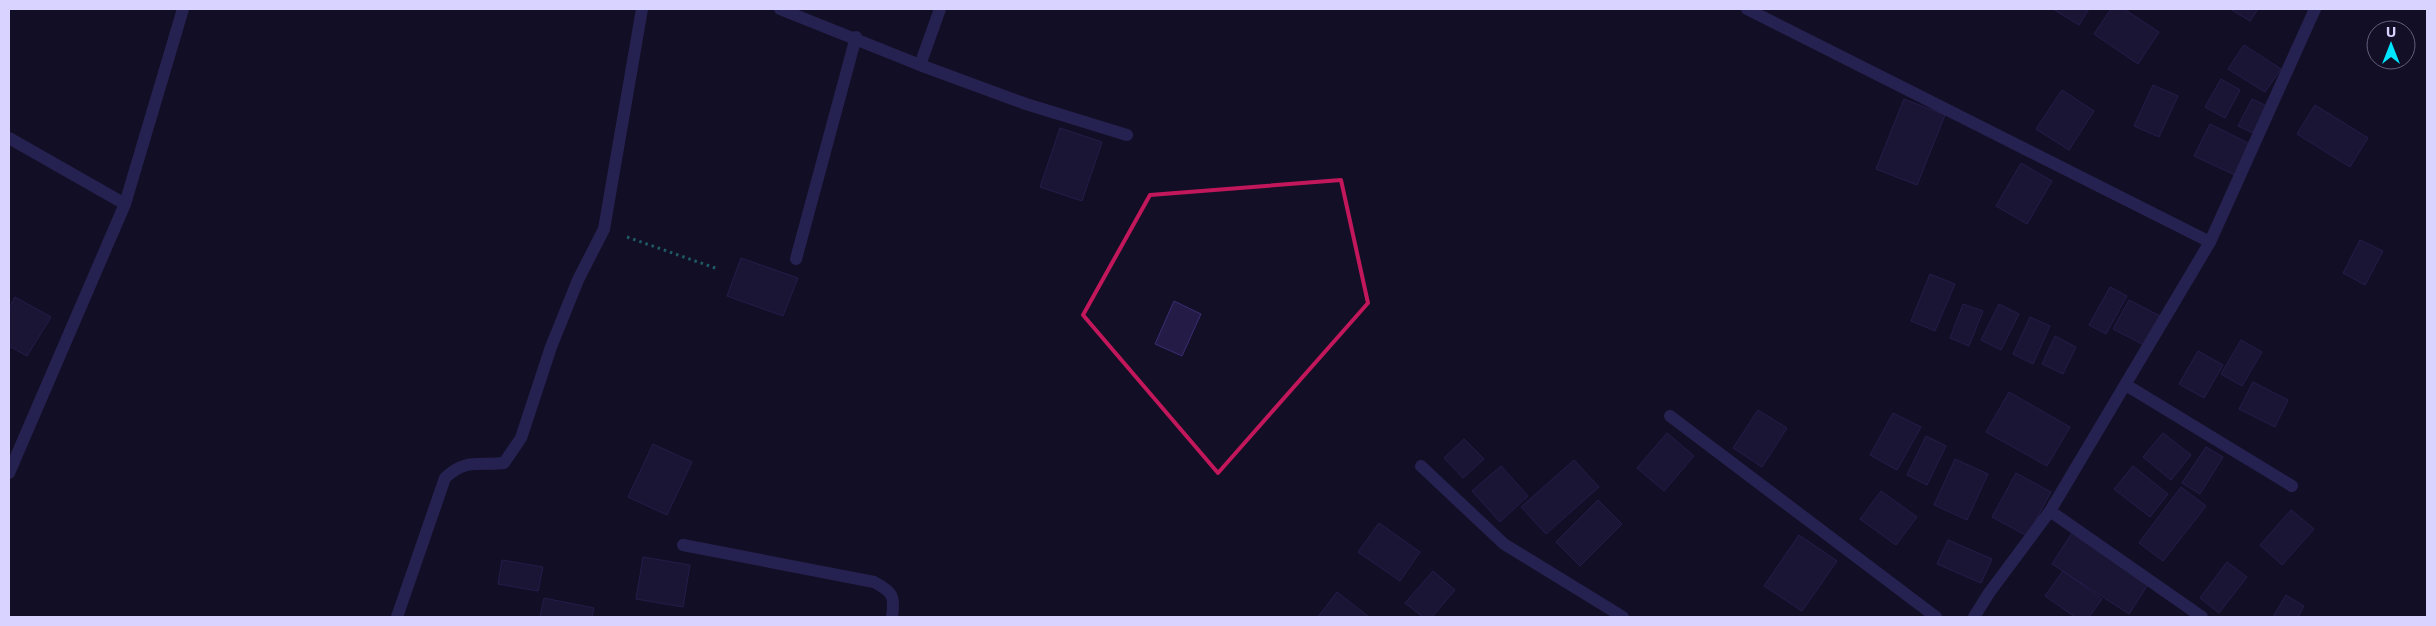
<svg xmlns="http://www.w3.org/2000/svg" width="2436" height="626" font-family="Commissioner,sans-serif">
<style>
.building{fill:#241b47;stroke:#3b2d73}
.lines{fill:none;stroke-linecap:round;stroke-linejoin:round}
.path{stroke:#2fb8b0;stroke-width:3;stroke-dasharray:2.5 4;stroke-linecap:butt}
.minor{stroke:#3d3a85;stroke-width:12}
.tertiary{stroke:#3d3a85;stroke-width:12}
.marked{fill:none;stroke:#c2185b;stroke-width:4;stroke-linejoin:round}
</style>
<rect width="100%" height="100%" fill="#130f26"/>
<!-- building -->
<path class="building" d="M2053 9H2089L2079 25Z
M2111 9H2124L2159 32 2138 64 2094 34Z
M2230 9H2258L2250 21Z
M2244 45 2281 69 2265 92 2228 69Z
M2221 79 2240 90 2225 118 2205 107Z
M2153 85 2178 96 2159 137 2134 126Z
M2062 90 2094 111 2069 150 2036 129Z
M1904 99 1945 115 1917 185 1876 169Z
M2252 99 2269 107 2255 134 2238 126Z
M2315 105 2368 138 2350 167 2297 134Z
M2210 124 2252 145 2237 176 2194 156Z
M1060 128 1102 142 1082 201 1040 187Z
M2021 163 2052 181 2027 224 1996 206Z
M2360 240 2383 251 2365 285 2343 273Z
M741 258 798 278 783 316 727 296Z
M1930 274 1955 284 1935 331 1911 321Z
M2110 287 2127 296 2106 334 2089 325Z
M15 297 51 317 27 356 9 346V308Z
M2129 300 2162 317 2146 346 2113 329Z
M1174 301 1201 314 1182 356 1155 344Z
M1963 304 1983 311 1969 346 1950 338Z
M1999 304 2019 314 2001 350 1981 340Z
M2030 317 2050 326 2033 364 2013 354Z
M2055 336 2076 347 2063 374 2042 364Z
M2241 340 2262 352 2242 386 2221 374Z
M2198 351 2223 365 2204 398 2179 384Z
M2253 382 2288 400 2275 427 2239 409Z
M2009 392 2070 427 2047 466 1986 432Z
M1758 410 1787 428 1762 467 1733 448Z
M1893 413 1921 427 1897 470 1870 455Z
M1667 433 1694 456 1664 491 1637 468Z
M2163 433 2191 455 2171 480 2143 457Z
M1926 436 1946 446 1927 485 1907 475Z
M1464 439 1484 459 1463 478 1444 458Z
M653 444 692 462 667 515 628 497Z
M2206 447 2223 457 2200 494 2182 483Z
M1955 459 1988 474 1967 520 1934 505Z
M1574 460 1599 487 1546 534 1521 507Z
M1501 466 1528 496 1500 522 1472 491Z
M2133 466 2168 494 2150 517 2114 489Z
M2016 473 2051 492 2027 536 1992 517Z
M2181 487 2206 506 2163 561 2139 543Z
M1881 491 1917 517 1896 545 1860 519Z
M1598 500 1622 524 1580 566 1556 542Z
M2291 510 2314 529 2282 565 2260 545Z
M1379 523 1420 552 1400 581 1358 552Z
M2072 533 2149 583 2129 614 2052 564Z
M1799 535 1837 561 1802 611 1764 586Z
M1948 540 1992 559 1981 583 1937 564Z
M643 557 690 565 683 607 636 599Z
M502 560 543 567 538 591 498 584Z
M2227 562 2247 577 2219 613 2200 598Z
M1433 571 1455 590 1432 617H1423L1405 603Z
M2063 571 2102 599 2089 617H2075L2045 596Z
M1337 592 1369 617H1318Z
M2286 595 2304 606 2298 617H2273Z
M544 598 594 608 592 617H540Z"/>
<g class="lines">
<!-- path -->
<path class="path" d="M627 237 718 269"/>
<!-- minor -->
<path class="minor" d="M780 9 920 65 1026 104 1127 135
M1747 9 2210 242
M920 65 940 9
M9 138 125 204
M796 259 856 37
M2126 385 2292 486
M1670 416 1936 617
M1421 466 1504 544 1623 617
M2050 511 2202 617
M683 545 874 582C893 592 895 596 892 617
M397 617 445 478C466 458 479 466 504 463L521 438 551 347 578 280 604 229 642 9
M1974 617 1989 593 2050 511 2210 242 2315 9"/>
<!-- tertiary -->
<path class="tertiary" d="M9 473 125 204 183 9"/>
</g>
<!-- marked area -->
<path d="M0 0H2436V626H0ZM1341 180 1368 303 1218 473 1083 315 1150 195Z" fill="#130f26" fill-opacity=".55" fill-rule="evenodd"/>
<path class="marked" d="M1341 180 1368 303 1218 473 1083 315 1150 195Z"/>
<!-- border -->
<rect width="2436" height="626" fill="none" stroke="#d9d4ff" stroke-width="20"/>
<!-- north arrow -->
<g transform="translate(2391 45)"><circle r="24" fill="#130f26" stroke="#625e7d"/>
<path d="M0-4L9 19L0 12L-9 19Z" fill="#00e5ff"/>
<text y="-8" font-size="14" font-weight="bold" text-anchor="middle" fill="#d9d4ff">U</text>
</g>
</svg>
